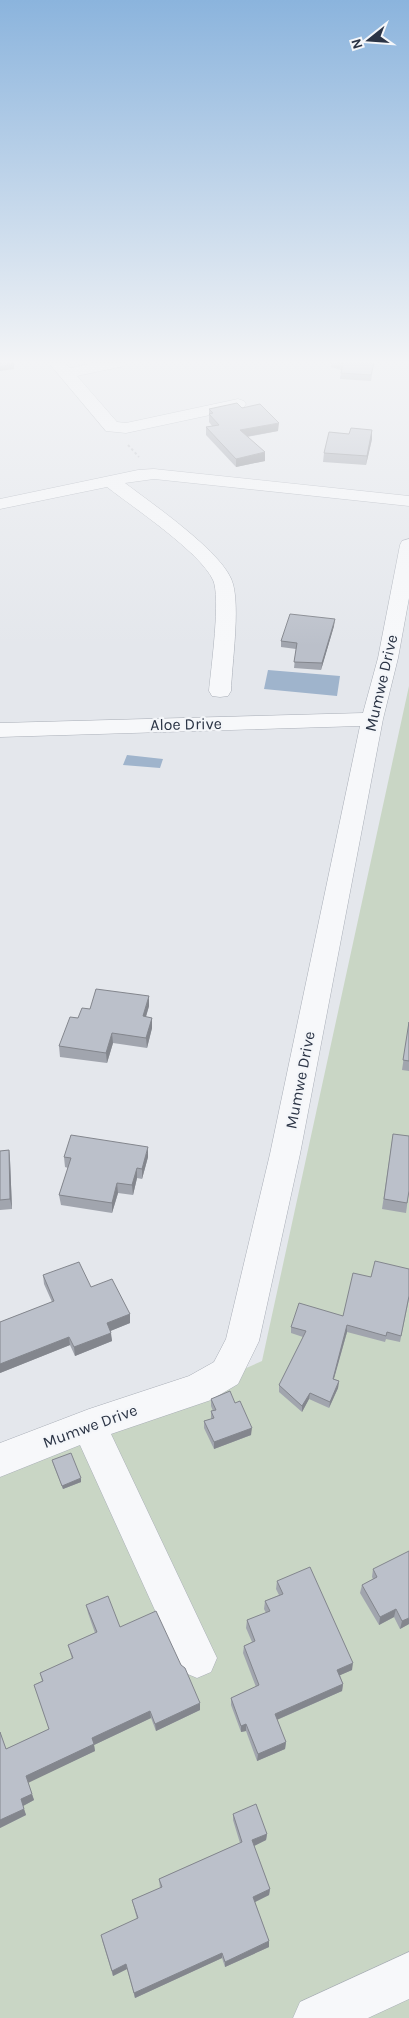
<svg xmlns="http://www.w3.org/2000/svg" width="409" height="2018" font-family="Karla,sans-serif">
<style>
.green{fill:#c9d6c5}
.water{fill:#9fb4cc}
.lines{fill:none;stroke-linecap:round;stroke-linejoin:round}
.minor-casing{stroke:#a9aeb7;stroke-width:1}
.path{stroke:#c2c5cb;stroke-width:2;stroke-dasharray:2.5 2.5;stroke-linecap:butt}
.minor{fill:#f7f8fa;fill-rule:evenodd}
.wall{fill:#a1a5ae}
.shaded-wall{fill:#83868d}
.building{fill:#bbc0ca;stroke:#83868d}
.labels{text-anchor:middle;dominant-baseline:central;stroke-width:4.5;stroke-linejoin:round;paint-order:stroke}
.street-label{font-size:16px;fill:#2b3445;stroke:#f4f6f9}
</style>
<rect width="100%" height="100%" fill="#e4e7ec"/>
<!-- green -->
<path class="green" d="M409 686V2018H0V1477L262 1361Z"/>
<!-- water -->
<path class="water" d="M268 670 340 676 337 696 264 689Z
M127 755 163 759 160 768 123 765Z"/>
<g class="lines">
<defs>
<path id="minor" d="M49 363H65L70 368 95 363H127L124 366 77 376 117 422 126 423 238 399 244 401 246 404 244 407 238 409 126 433 106 431Z
M154 469 409 496V506L154 479 125 483C151 503 226 554 233 584 240 610 232 662 231 691L228 696 220 697 212 696 209 691C211 669 221 597 213 580 200 552 134 508 107 487L0 509V499L138 470Z
M409 539V598L398 658 383 719 300 1154 259 1341 238 1384 211 1400 111 1434 217 1658 211 1672 197 1678 183 1672 80 1445 0 1477V1443L89 1409 189 1376 214 1362 226 1339 270 1154 360 726 0 737V723L363 713 378 658 400 545 402 541Z
M409 1952V1999L368 2018H293L300 2002Z"/>
</defs>
<!-- minor casing -->
<use href="#minor" class="minor-casing"/>
<!-- path -->
<path class="path" d="M128 445 139 457"/>
<!-- minor -->
<use href="#minor" class="minor"/>
</g>
<!-- wall -->
<path class="wall" d="M331 363H374L371 381 340 379 341 370 331 367Z
M242 408 278 431 247 437 265 461 236 467 206 435V427L212 426 209 422V409Z
M372 430V439L366 465 323 462 324 453Z
M334 626 321 670 294 668 296 649 281 647V641Z
M149 1006 146 1017 152 1018V1028L147 1048 113 1043 107 1063 60 1057 59 1046 78 1018 90 1009Z
M409 1022V1071L402 1070Z
M393 1134 409 1191 406 1213 382 1209Z
M9 1150 10 1160 12 1209 0 1210V1151Z
M64 1157H148L142 1179 137 1178 133 1195 118 1193 112 1213 61 1205 59 1195 68 1168 65 1167Z
M409 1269V1299L400 1342 386 1339 385 1342 347 1332 334 1379 339 1381 338 1388 329 1408 309 1399 302 1412 279 1392V1385L303 1337 291 1333V1327L343 1316 371 1277Z
M43 1275 91 1287 130 1314V1323L110 1331 112 1341 75 1356 70 1345 0 1373V1322L52 1302 44 1284Z
M211 1399 235 1403 251 1435 214 1449 204 1428V1421L211 1419V1411H213L211 1406Z
M52 1460 81 1482 63 1489 53 1464Z
M373 1569 409 1624 400 1629 394 1617 379 1625 360 1593 362 1585 373 1579 372 1577Z
M277 1581 352 1670 340 1675 343 1684 342 1691 277 1720 286 1742 285 1749 257 1761 246 1731 241 1732 231 1705V1698L256 1687 243 1653 244 1646 252 1642 246 1628 247 1620 266 1613 264 1609 265 1601 279 1595 276 1589Z
M86 1605 120 1627 200 1710 156 1731 151 1718 94 1745 95 1751 28 1782 34 1800 23 1806 26 1815 0 1828V1732L6 1749 49 1729 34 1685 42 1681 40 1673 72 1659 68 1645 95 1633 88 1613Z
M233 1814 267 1834 266 1840 254 1846 270 1889 269 1895 255 1902 269 1941V1947L225 1967 222 1958 135 1998 127 1969 113 1976 102 1940 137 1919 132 1900 160 1888 159 1879 240 1843 233 1820Z"/>
<!-- shaded-wall -->
<path class="shaded-wall" d="M14 363V369L0 371V366Z
M279 423 278 431 239 438 240 430Z
M372 430V439L366 465 367 456Z
M265 452V461L236 467V459Z
M335 619 334 626 321 670 322 663Z
M149 996V1006L143 1026V1016Z
M152 1018V1028L147 1048 146 1038Z
M112 1033 113 1043 107 1063 106 1053Z
M148 1147V1157L142 1179V1169Z
M9 1150 10 1160 12 1209 10 1199Z
M137 1168V1178L133 1195 132 1185Z
M117 1183 118 1193 112 1213V1203Z
M130 1314V1323L108 1332 107 1323Z
M347 1325V1332L332 1385 333 1379Z
M111 1333 112 1341 75 1356 74 1347Z
M69 1337 70 1345 0 1373V1364Z
M339 1381 338 1388 329 1408 330 1402Z
M310 1393 309 1399 302 1412V1406Z
M252 1428 251 1435 214 1449V1442Z
M81 1478V1482L63 1489 62 1486Z
M396 1609 394 1617 379 1625 380 1617Z
M409 1618V1624L400 1629 402 1621Z
M353 1663 352 1670 336 1677 337 1670Z
M343 1684 342 1691 274 1721 275 1714Z
M200 1703V1710L156 1731 155 1724Z
M150 1711 151 1718 94 1745 95 1751 28 1783 26 1776 92 1738Z
M246 1724V1731L241 1732V1726Z
M286 1742 285 1749 257 1761 258 1754Z
M32 1794 34 1800 23 1806 21 1799Z
M24 1809 26 1815 0 1828V1820Z
M267 1834 266 1840 252 1847V1840Z
M270 1889 269 1895 253 1903V1897Z
M269 1941V1947L225 1967V1962Z
M222 1953V1958L135 1998 134 1993Z
M126 1964 127 1969 113 1976 112 1971Z"/>
<!-- building -->
<path class="building" d="M0 363H14L0 366Z
M340 363H374L371 375 341 373 343 364Z
M237 403 242 408 260 404 279 423 240 430 265 452 236 459 206 427 219 425 209 414 213 413 209 409Z
M351 428 372 430 367 456 324 453 329 432 349 434Z
M290 614 335 619 322 663 294 662 297 643 281 641Z
M96 989 149 996 143 1016 152 1018 146 1038 112 1033 106 1053 59 1046 70 1017 78 1018 82 1008 90 1009Z
M409 1022V1061L403 1060Z
M393 1134 409 1136V1191L407 1203 384 1199Z
M71 1135 148 1147 142 1169 137 1168 132 1185 117 1183 112 1203 59 1195 71 1158 64 1157Z
M9 1150 10 1199 0 1200V1151Z
M375 1261 409 1269V1296L401 1336 387 1332 386 1336 347 1325 333 1379 339 1381 330 1402 310 1393 302 1406 279 1385 306 1331 291 1327 299 1303 343 1316 353 1273 371 1277Z
M79 1262 91 1287 112 1279 130 1314 107 1323 111 1333 74 1347 69 1337 0 1364V1322L54 1301 43 1275Z
M230 1391 235 1403 240 1401 252 1428 214 1442 204 1421 214 1418 211 1411 216 1410 211 1399Z
M71 1453 81 1478 62 1486 52 1460Z
M409 1551V1618L402 1621 396 1609 380 1617 362 1585 377 1577 373 1569Z
M310 1567 353 1663 337 1670 343 1684 275 1714 286 1742 258 1754 246 1724 241 1726 231 1698 259 1685 244 1646 255 1641 247 1620 270 1611 265 1601 283 1594 277 1581Z
M108 1596 120 1627 156 1611 181 1665 185 1668 200 1703 155 1724 150 1711 92 1738 94 1744 26 1776 32 1794 21 1799 24 1809 0 1820V1732L6 1749 49 1729 34 1685 43 1681 40 1673 73 1658 68 1645 97 1632 86 1605Z
M256 1804 267 1834 252 1840 270 1889 253 1897 269 1941 225 1962 222 1953 134 1993 126 1964 112 1971 101 1935 138 1918 132 1900 162 1887 159 1879 242 1842 233 1814Z"/>
<!-- sky -->
<linearGradient id="sky" x2="0" y2="1"><stop stop-color="#8bb4dd"/><stop offset="0.56" stop-color="#f3f4f6"/><stop offset="1" stop-color="#f3f4f6" stop-opacity="0"/></linearGradient>
<rect width="409" height="646" fill="url(#sky)"/>
<g class="labels">
<!-- street labels -->
<g class="street-label">
<text transform="translate(381 683) rotate(-77)">Mumwe Drive</text>
<text transform="translate(186 724) rotate(-1)">Aloe Drive</text>
<text transform="translate(300 1080) rotate(-79)">Mumwe Drive</text>
<text transform="translate(90 1426) rotate(-20)">Mumwe Drive</text>
</g>
</g>
<!-- north arrow -->
<g transform="translate(369 40) rotate(253)" stroke="#f4f6f9" stroke-width="4" paint-order="stroke">
<path d="M0-4L9 19L0 12L-9 19Z" fill="#2b3445"/>
<text y="-8" font-size="14" font-weight="bold" text-anchor="middle" fill="#2b3445">N</text>
</g>
</svg>
